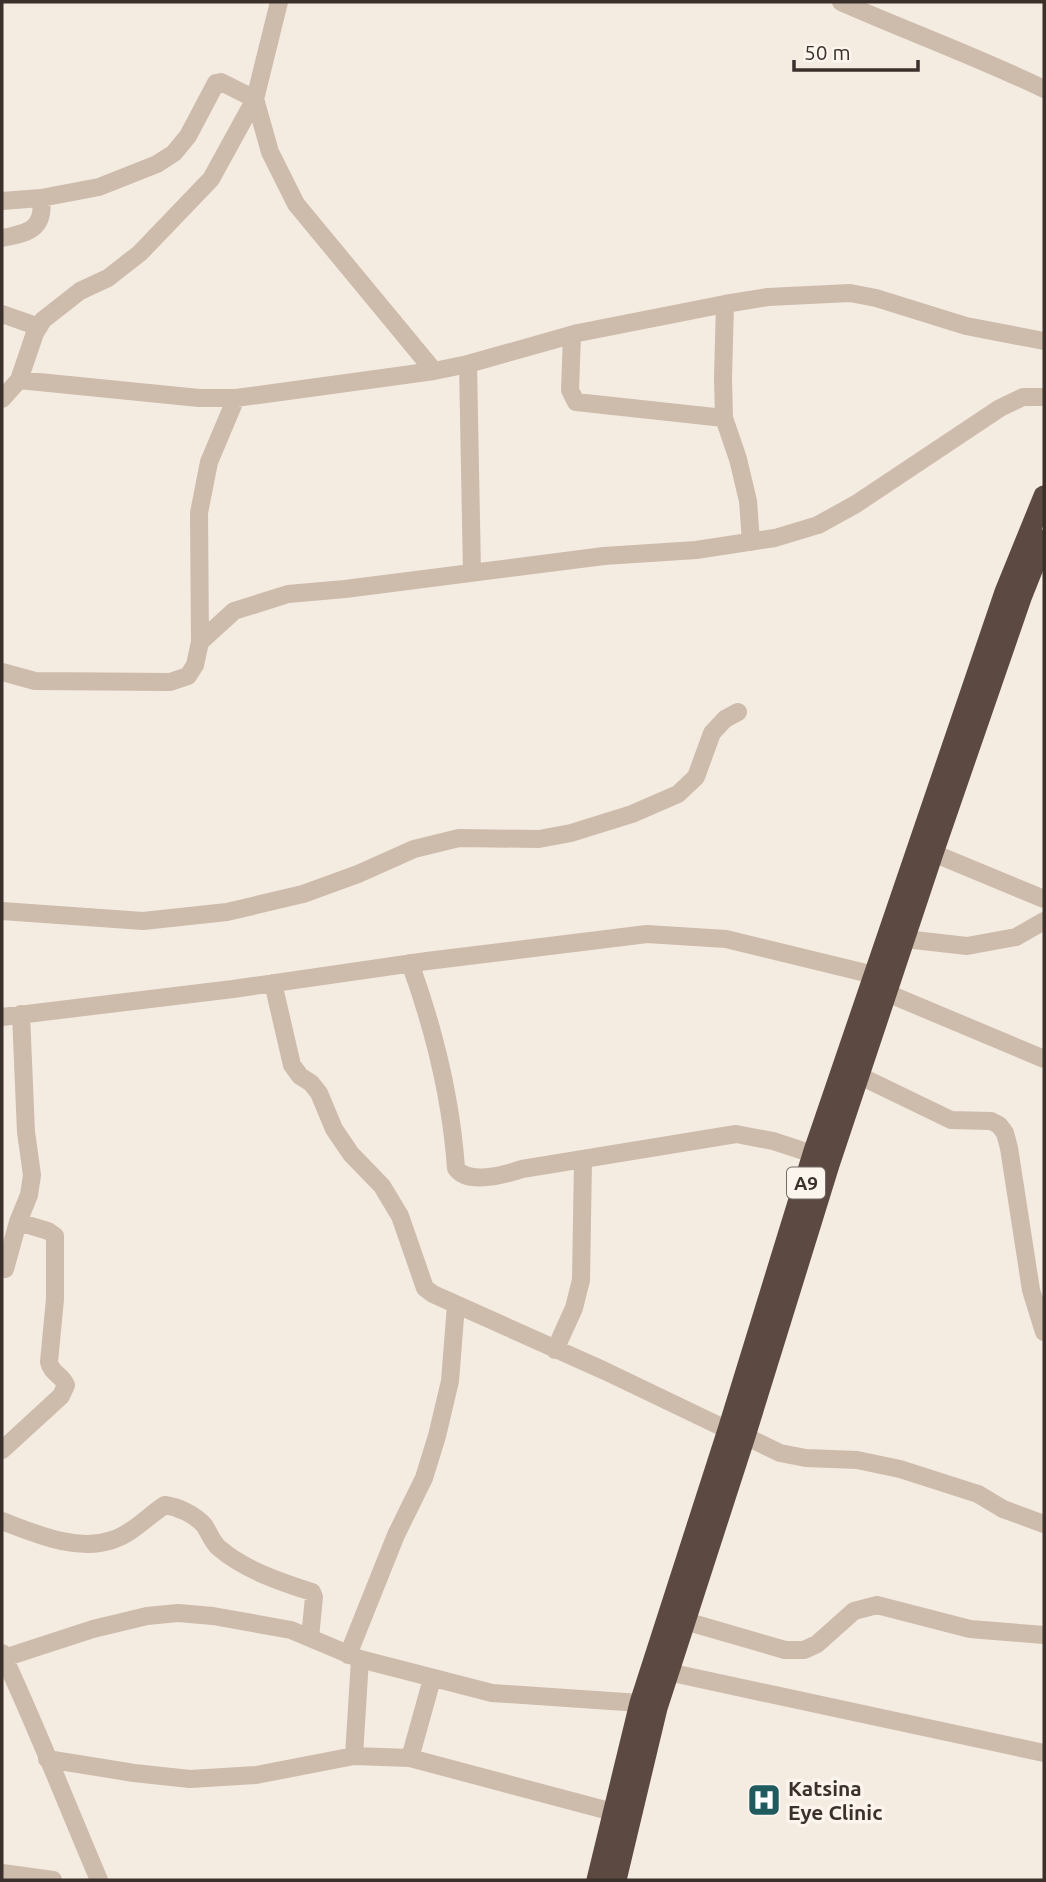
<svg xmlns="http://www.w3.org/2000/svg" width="1046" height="1882" font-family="Ubuntu,sans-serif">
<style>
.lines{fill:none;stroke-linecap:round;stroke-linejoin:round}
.minor{stroke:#cdbbac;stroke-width:18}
.highway{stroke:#5c4a42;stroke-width:21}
.labels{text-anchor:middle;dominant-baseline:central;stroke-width:7;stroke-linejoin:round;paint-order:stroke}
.shield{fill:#fbf5ee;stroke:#756b66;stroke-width:2}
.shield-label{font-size:19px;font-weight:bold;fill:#3b302b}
.poi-label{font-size:21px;font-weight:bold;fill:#3b302b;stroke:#fbf5ee;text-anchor:start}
</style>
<rect width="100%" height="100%" fill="#f4ebe1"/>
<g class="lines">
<!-- minor -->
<path class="minor" d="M841 2C909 32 978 57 1044 89
M2 201 41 198 99 187 157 164 174 153 188 136 216 83 221 82 255 99 270 152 296 204 434 371
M2 238C29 233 45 229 41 198
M725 304 723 378 724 418 738 459 748 501 751 542
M2 314 39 327
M572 335 570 390 576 402 724 418
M468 364 472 573
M19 380 199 398H236L434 371 468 364 578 333 725 304 768 297 850 293 876 298 966 326 1044 341
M2 399 19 380 35 333 43 320 80 291 108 278 140 253 211 179 255 99 279 2
M200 642 234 611 288 594 345 589 604 556 696 550 775 538 818 525 856 504 1000 408 1023 397H1044
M2 672 35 681 170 682 188 676 195 665 200 642 199 513 209 462 236 398
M933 853 1044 899
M2 911 143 921 227 912 303 894 358 874 414 849 459 838 539 839 571 833 632 814 678 794 696 777 712 733 725 719 738 712
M905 939 967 946 1016 937 1044 921
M410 963C434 1029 451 1098 456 1168 467 1185 505 1175 522 1169L736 1134 773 1141 813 1154
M273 983 292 1065 300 1076 311 1083 319 1093 334 1129 351 1154 382 1186 400 1216 425 1288 433 1294 605 1371 728 1430
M887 993 1044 1059
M2 1017 233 989 427 961 647 934 726 939 874 975
M860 1076 951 1120 991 1121 999 1125 1005 1133 1009 1148 1031 1290 1044 1332
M5 1269 18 1222 29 1195 32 1175 26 1132 21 1014
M555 1350 574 1308 581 1280 583 1160
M745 1436 780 1453 806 1458 857 1460 900 1469 978 1494 1003 1509 1044 1524
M2 1450 61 1396 66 1385C62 1375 51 1373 49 1362L55 1299V1236L48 1231 18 1222
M2 1521C36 1534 79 1553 115 1539 133 1533 149 1515 165 1505 179 1507 195 1515 204 1525 209 1532 212 1542 219 1548 245 1570 280 1582 312 1592L314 1597 310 1638
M685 1621 785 1650H804L817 1644 854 1611 877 1605 970 1629 1044 1635
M2 1653C37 1728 67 1805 99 1880
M348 1655 396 1535 424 1478 437 1436 450 1381 456 1305
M4 1658 93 1629 147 1616 178 1613 213 1616 291 1630 360 1659 492 1693 640 1703
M668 1672 1044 1753
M354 1756 360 1659
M410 1758 432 1679
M47 1759 134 1773 190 1779 256 1775 354 1756 410 1758 613 1812
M2 1873 53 1880"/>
<!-- highway -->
<path class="highway" d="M597 1880 640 1703 728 1430 813 1154 1005 592 1044 496
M616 1880 657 1708 745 1436 829 1165 933 853 1021 598 1044 540"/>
</g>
<!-- icons -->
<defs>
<symbol id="hospital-square" viewBox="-11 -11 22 22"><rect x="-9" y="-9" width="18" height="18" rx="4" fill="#1f5a5e" stroke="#fbf5ee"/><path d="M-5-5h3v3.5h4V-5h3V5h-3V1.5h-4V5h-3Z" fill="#fff"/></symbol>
</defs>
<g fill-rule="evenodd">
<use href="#hospital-square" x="745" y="1781" width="38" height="38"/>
</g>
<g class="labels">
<!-- shield labels -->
<rect class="shield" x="787" y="1167.5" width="38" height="31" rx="5"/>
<g class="shield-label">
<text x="806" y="1183">A9</text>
</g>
<!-- poi labels -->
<g class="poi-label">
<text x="788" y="1788">Katsina<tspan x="788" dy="24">Eye Clinic</tspan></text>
</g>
</g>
<!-- border -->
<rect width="1046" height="1882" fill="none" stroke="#3b302b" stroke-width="7"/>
<!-- scale -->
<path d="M794 60v10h124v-10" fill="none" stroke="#3b302b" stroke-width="3.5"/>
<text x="804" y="60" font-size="21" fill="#3b302b" stroke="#fbf5ee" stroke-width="5" paint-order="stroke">50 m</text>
</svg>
